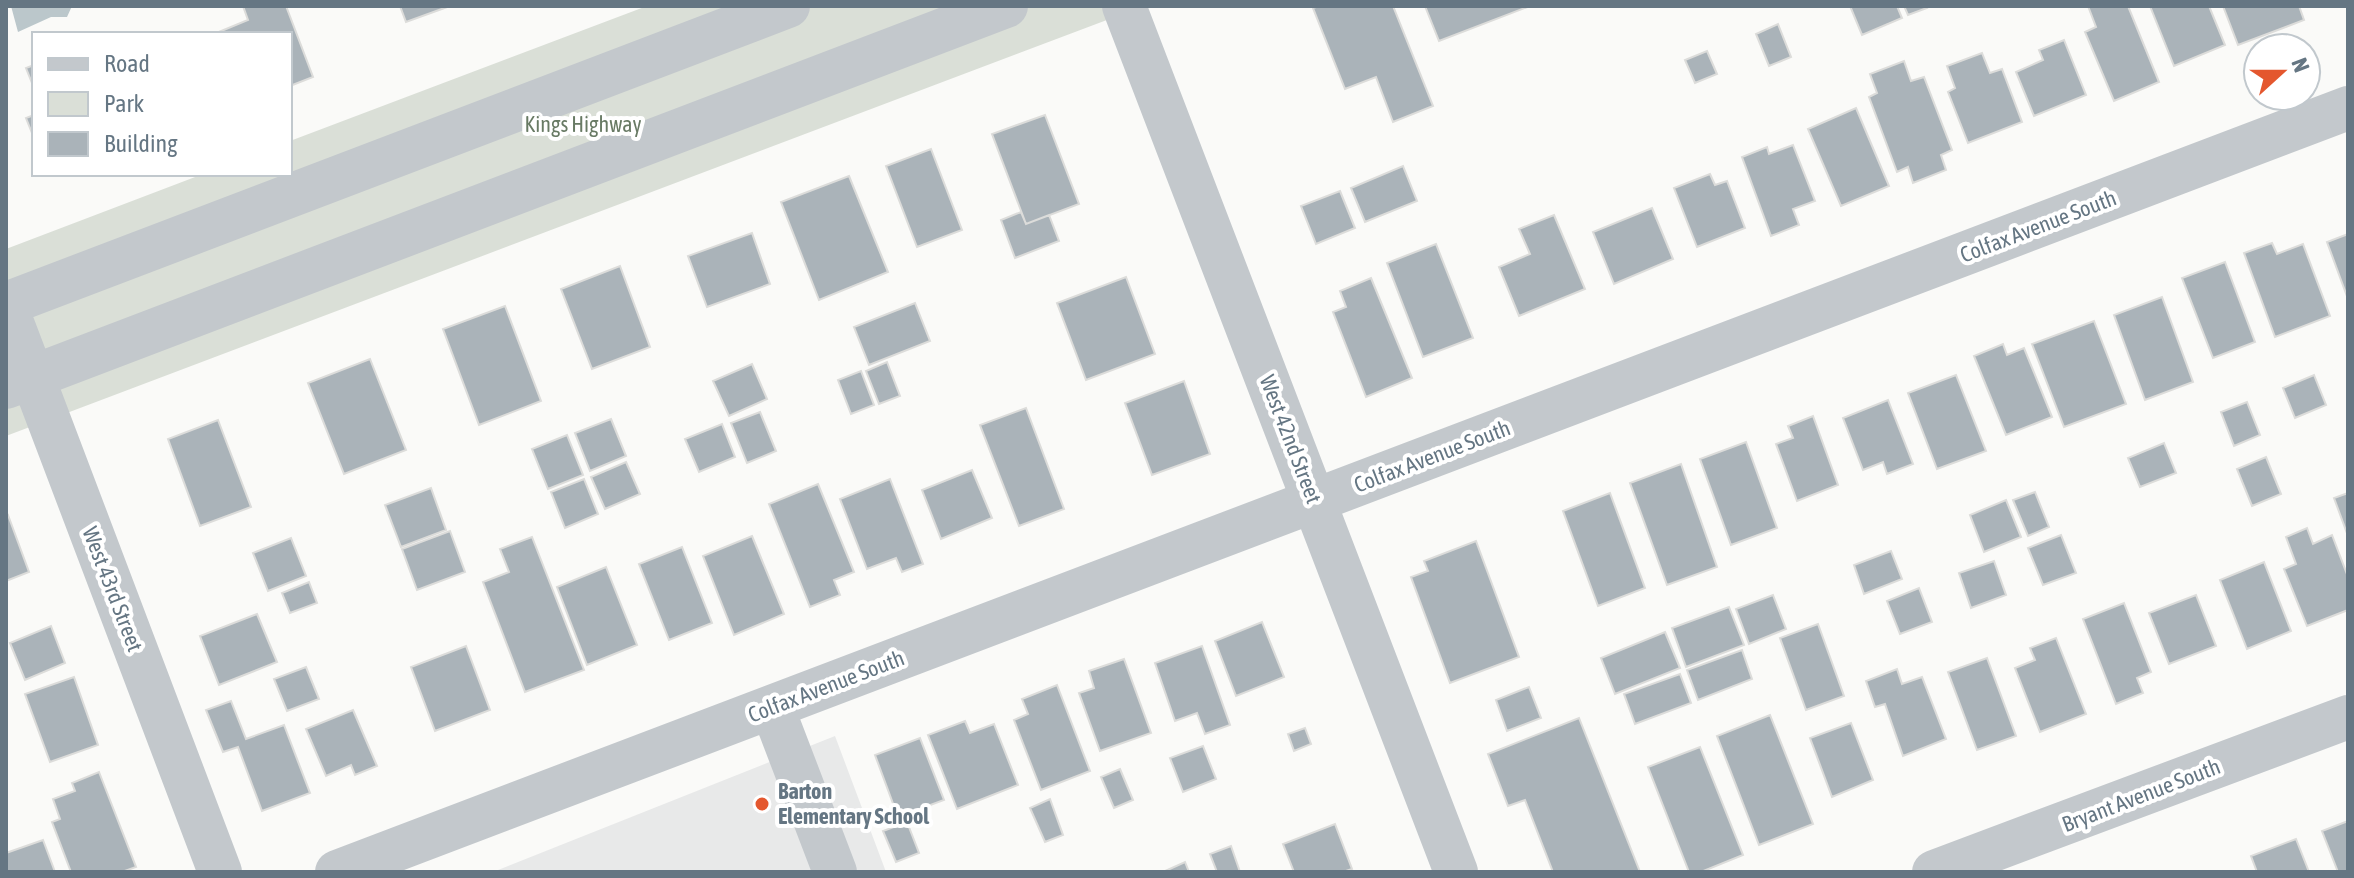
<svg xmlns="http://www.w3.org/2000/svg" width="2354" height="878" font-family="'Asap Condensed',sans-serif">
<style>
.built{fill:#e8e9e9}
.green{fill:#dadfd7}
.water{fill:#bbc7cb}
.building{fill:#aab3b9;stroke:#dcdcda;stroke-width:2}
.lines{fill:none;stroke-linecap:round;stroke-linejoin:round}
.minor{stroke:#c3c8cc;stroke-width:44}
.poi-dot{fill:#e4572e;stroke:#fff;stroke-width:3}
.labels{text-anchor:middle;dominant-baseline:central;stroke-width:8;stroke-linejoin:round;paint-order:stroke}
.park-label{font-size:22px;fill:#687a64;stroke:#fff}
.street-label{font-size:22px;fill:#657683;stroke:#fff}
.poi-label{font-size:22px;font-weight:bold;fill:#657683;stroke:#fff;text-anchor:start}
</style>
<rect width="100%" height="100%" fill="#fafaf8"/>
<!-- built -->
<path class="built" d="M835 736 886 872H493Z"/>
<!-- green -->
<path class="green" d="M647 6H1144L6 436V249L203 174H290V141Z"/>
<!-- water -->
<path class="water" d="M11 6H72L67 17H51L18 32Z"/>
<!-- building -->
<path class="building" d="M243 6H286L313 77 290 86V34H214L248 20Z
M400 6H450L406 22Z
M1319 6H1393L1433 106 1393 122 1376 77 1345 89 1313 8Z
M1425 6H1530L1439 41Z
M1850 6H1897L1902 18 1862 35Z
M1904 6H1926L1927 8 1908 15Z
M2088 6H2128L2159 82 2114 101 2085 32 2096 27Z
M2150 6H2209L2225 45 2174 66Z
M2223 6H2299L2304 20 2238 45Z
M1778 24 1791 57 1769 66 1756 34Z
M2064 40 2086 95 2034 116 2016 72 2043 60 2039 50Z
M1707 51 1717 74 1695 83 1685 60Z
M1982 53 1990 73 2002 69 2022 122 1968 143 1948 92 1955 88 1947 66Z
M1904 61 1911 81 1924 77 1952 150 1941 155 1946 170 1913 183 1908 167 1897 172 1869 97 1877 93 1870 74Z
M34 65V88L26 68Z
M1856 108 1889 186 1841 206 1808 129Z
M34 115V138L26 118Z
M1045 115 1079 204 1026 224 992 134Z
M1793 145 1815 201 1793 209 1799 225 1771 236 1742 157 1767 147 1769 154Z
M931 149 962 230 917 247 886 166Z
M1403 166 1417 201 1365 222 1351 188Z
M1710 174 1715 185 1727 181 1745 228 1697 247 1674 188Z
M849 176 888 272 819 300 781 202Z
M1340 191 1355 228 1316 244 1301 206Z
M1652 208 1673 259 1614 284 1593 232Z
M1021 212 1026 224 1049 215 1059 241 1015 258 1001 220Z
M1554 215 1585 289 1519 316 1499 267 1530 254 1519 229Z
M752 233 770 284 707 307 688 256Z
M2348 234V299L2327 242Z
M2272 243 2277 254 2303 244 2330 316 2275 337 2244 253Z
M1436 244 1473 338 1423 357 1387 263Z
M2225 262 2255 342 2213 358 2182 278Z
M620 266 650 347 592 369 561 289Z
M1126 277 1155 354 1086 380 1057 303Z
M1371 278 1412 378 1366 397 1333 312 1346 307 1340 291Z
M2162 297 2193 382 2145 400 2114 315Z
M915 303 930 341 869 365 854 327Z
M505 306 541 401 479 425 443 329Z
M2094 321 2126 404 2064 427 2032 344Z
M2003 344 2007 355 2024 348 2052 417 2006 435 1974 356Z
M370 359 406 450 344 474 308 383Z
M887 362 900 396 879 404 866 371Z
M752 364 767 399 729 416 713 381Z
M861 371 874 405 851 414 838 380Z
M1956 375 1986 451 1937 469 1908 393Z
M2314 375 2326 405 2295 418 2283 388Z
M1184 381 1210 454 1152 475 1125 403Z
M1888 400 1913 464 1887 474 1883 462 1863 470 1843 418Z
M2247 402 2260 435 2234 446 2221 412Z
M1026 408 1064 509 1019 526 980 425Z
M760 412 776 451 747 463 731 423Z
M1813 416 1838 485 1797 501 1776 444 1793 438 1788 426Z
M611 419 626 456 590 471 575 433Z
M218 420 251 507 200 526 168 439Z
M722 424 735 457 699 472 685 439Z
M567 435 583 475 548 489 532 449Z
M1746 442 1777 528 1731 545 1700 459Z
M2164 443 2176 473 2140 487 2128 458Z
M2266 457 2281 494 2252 506 2237 469Z
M626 462 640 494 605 509 591 477Z
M1681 464 1717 567 1667 585 1630 483Z
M972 470 992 518 941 539 922 490Z
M584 479 598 514 565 528 551 492Z
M890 479 923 564 902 572 896 558 867 569 840 499Z
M818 484 854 572 834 580 840 595 810 607 769 504Z
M431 488 446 530 401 547 385 505Z
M2035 492 2049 527 2028 536 2013 500Z
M1610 493 1645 588 1598 606 1563 511Z
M2348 493V536L2334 498Z
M2006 500 2021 537 1984 552 1970 515Z
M8 515 29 572 6 581V516Z
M2307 528 2313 544 2332 535 2348 577V610L2307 626 2284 569 2296 564 2286 537Z
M450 531 465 572 417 590 402 549Z
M2061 535 2076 573 2043 585 2028 548Z
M752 536 784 614 734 635 703 556Z
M532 537 584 670 525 692 483 582 509 572 500 549Z
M291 538 306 576 268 591 253 553Z
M1476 541 1519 657 1450 683 1411 577 1428 571 1424 561Z
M682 547 712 623 669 640 639 564Z
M1891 551 1902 579 1864 594 1854 565Z
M1994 561 2006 595 1971 608 1959 573Z
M2264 562 2291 631 2247 649 2220 580Z
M606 567 637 645 587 665 557 587Z
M309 582 317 603 290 613 282 593Z
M1919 588 1932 622 1900 634 1887 601Z
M1773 595 1786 629 1749 644 1736 609Z
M2196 595 2216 646 2169 664 2149 613Z
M2124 603 2151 672 2137 678 2143 693 2116 704 2083 619Z
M1729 607 1744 645 1686 667 1672 628Z
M257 614 277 662 219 685 200 636Z
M1262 622 1284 677 1236 696 1215 641Z
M1818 624 1844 696 1806 710 1780 638Z
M51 626 65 663 25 680 10 643Z
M1665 632 1680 668 1615 694 1601 658Z
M2056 638 2086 714 2040 732 2015 668 2035 660 2030 648Z
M466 646 490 710 435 731 411 667Z
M1202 646 1230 725 1205 734 1197 713 1175 721 1155 663Z
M1742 650 1752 679 1698 700 1687 670Z
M1987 658 2016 736 1977 750 1948 672Z
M1124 659 1151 733 1100 751 1079 693 1094 688 1089 671Z
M306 667 319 699 287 711 274 679Z
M1897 669 1902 684 1922 677 1946 739 1903 756 1885 704 1875 707 1866 681Z
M1680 674 1691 703 1635 724 1624 694Z
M74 677 98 745 50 762 25 694Z
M1057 685 1090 771 1041 790 1014 720 1028 714 1022 699Z
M1529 687 1541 718 1507 731 1496 700Z
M231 701 246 739 284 725 310 793 262 811 238 747 223 752 206 710Z
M353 710 377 766 355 775 351 765 326 776 306 729Z
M1770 715 1813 824 1759 845 1717 736Z
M1579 718 1640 872H1553L1525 800 1508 806 1488 754Z
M965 721 970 733 994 724 1018 785 957 809 928 735Z
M1851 723 1873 780 1832 797 1810 738Z
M1305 728 1311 744 1294 751 1288 734Z
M920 738 944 800 898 817 875 755Z
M1203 746 1216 779 1183 792 1170 758Z
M1700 747 1743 855 1701 872H1689L1648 767Z
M1120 769 1133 800 1114 808 1101 777Z
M99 772 136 867 122 872H71L52 822 60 819 53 799 75 791 72 783Z
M1050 799 1063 835 1045 842 1030 808Z
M2348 821V872H2338L2322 831Z
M907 822 919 853 896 862 883 831Z
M1335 824 1352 869 1343 872H1294L1283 844Z
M2296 839 2309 872H2257L2251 856Z
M43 840 55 872H6V853Z
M1231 846 1240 872H1217L1210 854Z
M1185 862 1189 872H1163Z"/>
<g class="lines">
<!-- minor -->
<path class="minor" d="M1124 6 1456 872
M6 304 788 6
M6 307 220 872
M6 387 1006 6
M772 707 835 872
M337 872 2348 108
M1934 872 2348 717"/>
</g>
<!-- markers -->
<circle class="poi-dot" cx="762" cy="804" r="8"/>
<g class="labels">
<!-- park labels -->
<g class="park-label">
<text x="583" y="124">Kings Highway</text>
</g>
<!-- street labels -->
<g class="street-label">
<text transform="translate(2038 226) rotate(-21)">Colfax Avenue South</text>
<text transform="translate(1291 439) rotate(69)">West 42nd Street</text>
<text transform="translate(1432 456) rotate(-21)">Colfax Avenue South</text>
<text transform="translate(113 589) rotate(69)">West 43rd Street</text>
<text transform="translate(826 686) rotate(-21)">Colfax Avenue South</text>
<text transform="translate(2141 795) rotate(-21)">Bryant Avenue South</text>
</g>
<!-- poi labels -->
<g class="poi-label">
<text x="778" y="791">Barton<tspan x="778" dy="25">Elementary School</tspan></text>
</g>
</g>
<!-- border -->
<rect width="2354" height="878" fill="none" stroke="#657683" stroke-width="16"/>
<!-- legend -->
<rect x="32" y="32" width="260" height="144" fill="#ffffff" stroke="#c1c8cd" stroke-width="2"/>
<rect x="48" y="58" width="40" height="12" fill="#c3c8cc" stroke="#c1c8cd" stroke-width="2"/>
<text x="104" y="72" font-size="24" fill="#657683">Road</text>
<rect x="48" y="92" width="40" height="24" fill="#dadfd7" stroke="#c1c8cd" stroke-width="2"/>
<text x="104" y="112" font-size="24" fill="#657683">Park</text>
<rect x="48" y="132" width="40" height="24" fill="#aab3b9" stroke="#c1c8cd" stroke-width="2"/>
<text x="104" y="152" font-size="24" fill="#657683">Building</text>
<!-- north arrow -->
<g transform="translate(2282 72) rotate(69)"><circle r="38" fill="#ffffff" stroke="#c1c8cd" stroke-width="2"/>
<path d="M0-6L14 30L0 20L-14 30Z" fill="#e4572e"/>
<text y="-12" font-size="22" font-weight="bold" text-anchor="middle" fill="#657683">N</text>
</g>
</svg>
